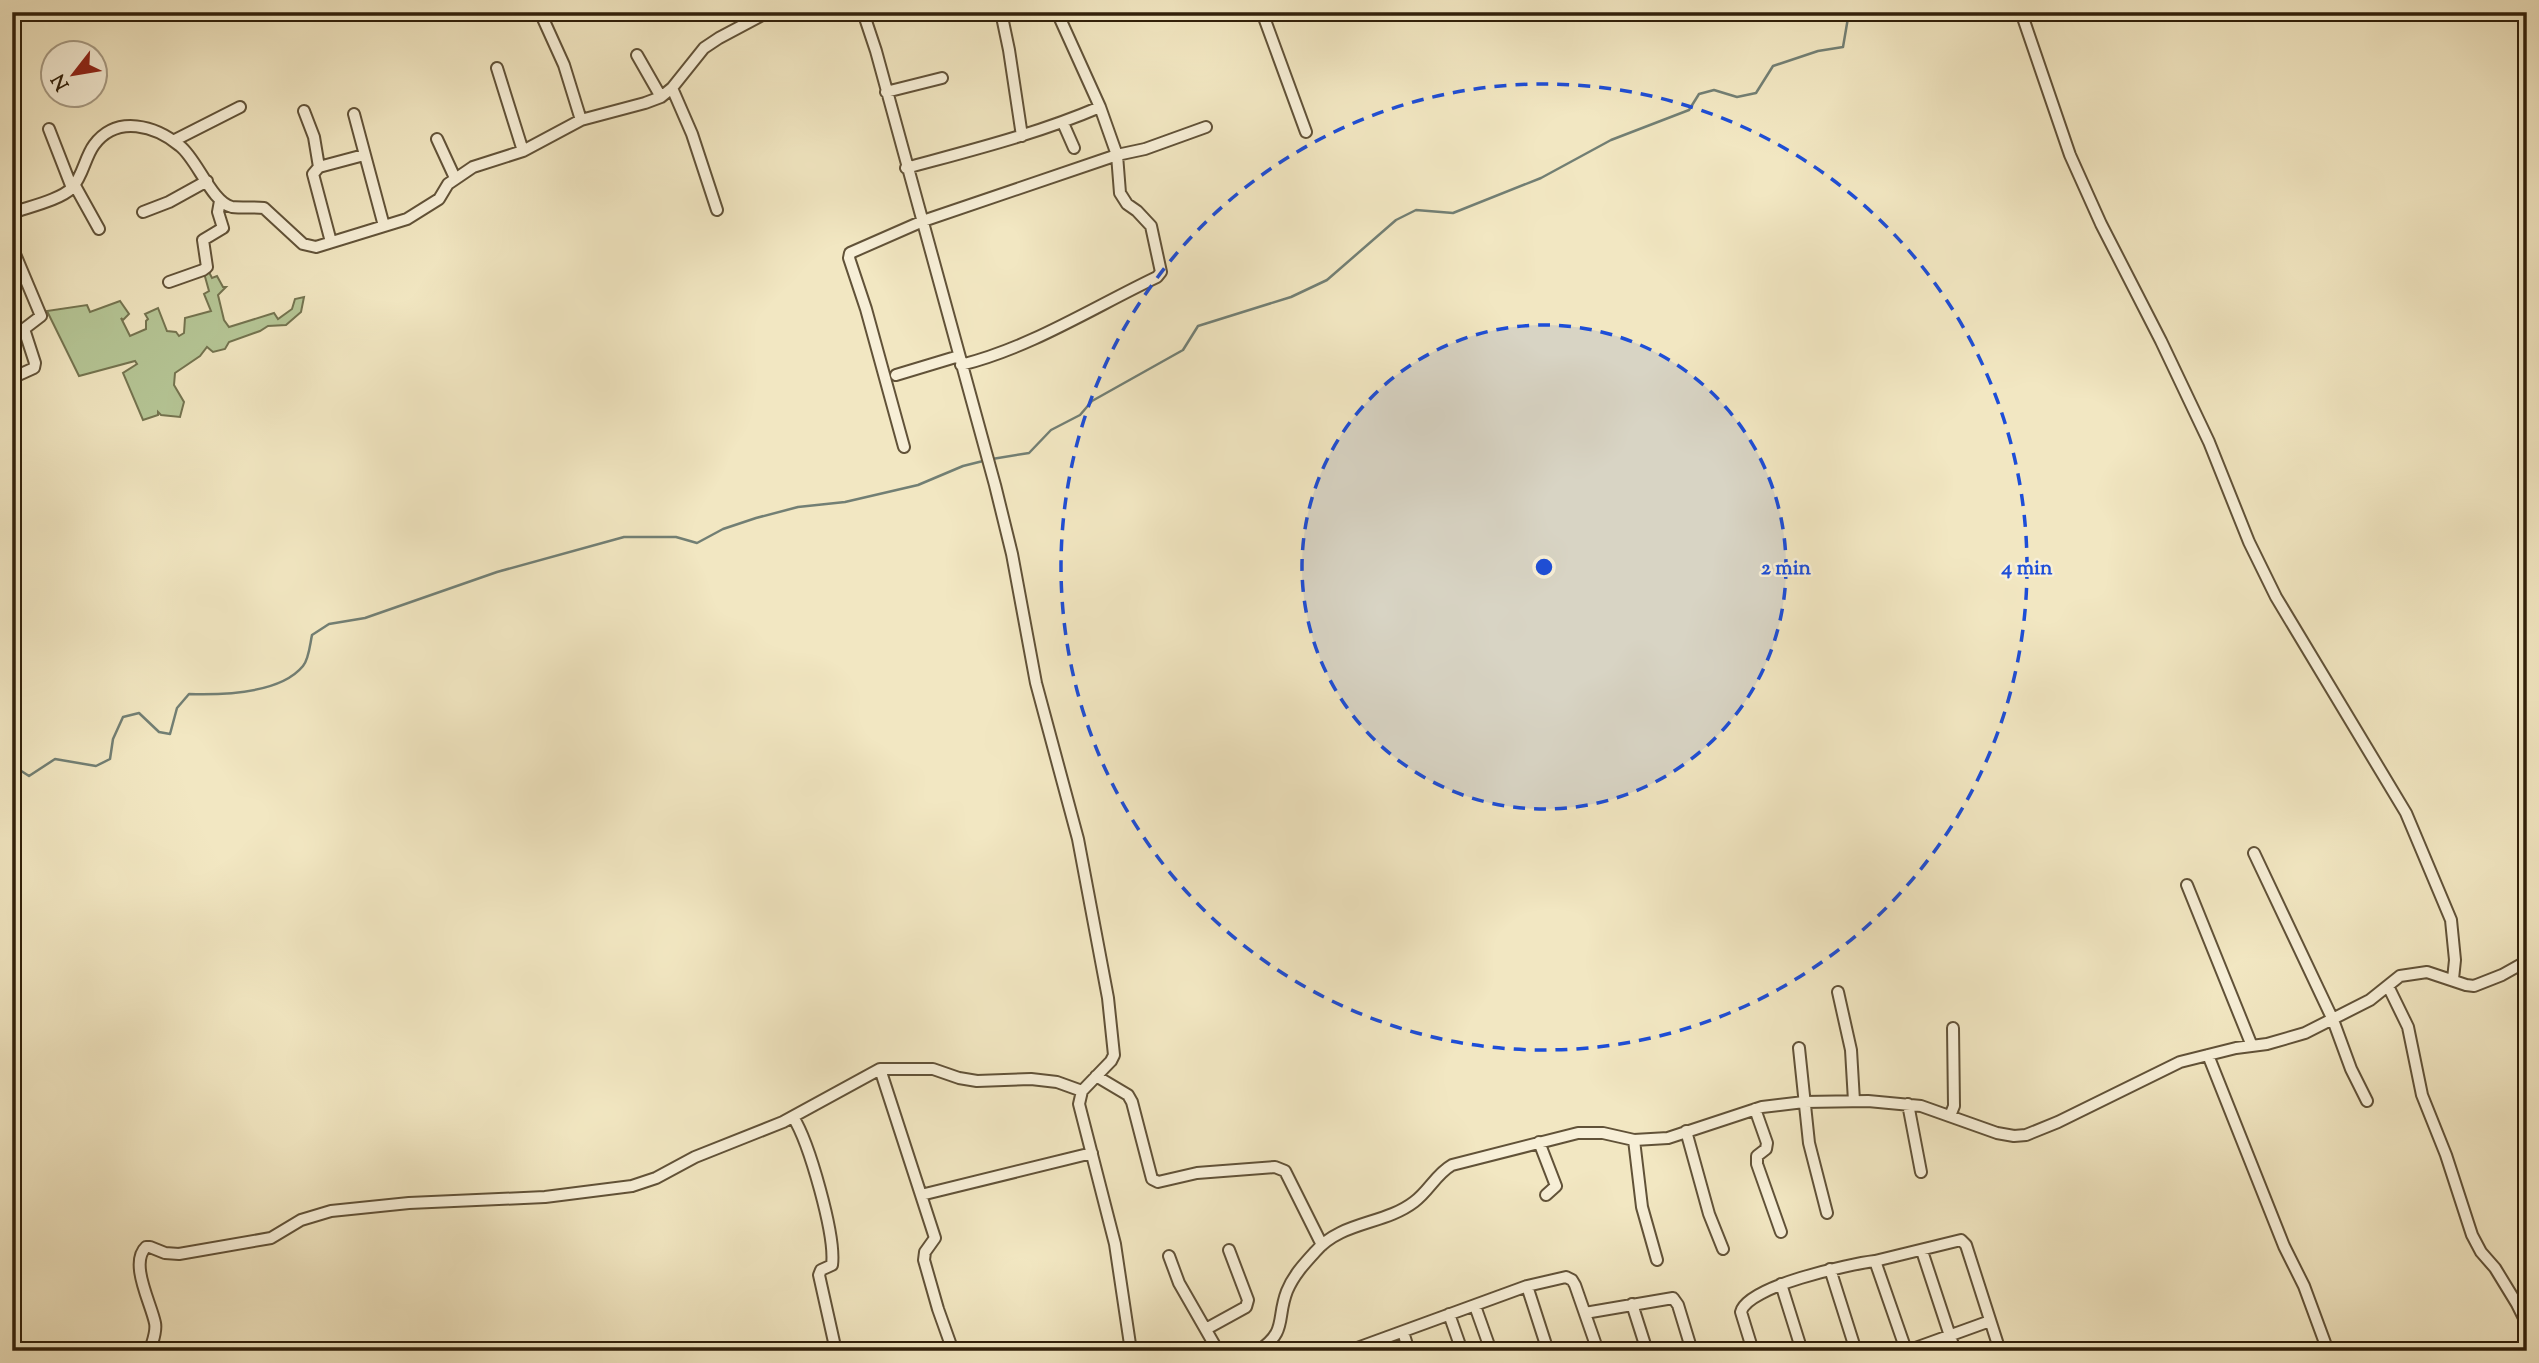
<svg xmlns="http://www.w3.org/2000/svg" width="2539" height="1363" font-family="'Sorts Mill Goudy',serif">
<style>
.green{fill:#b6c797;stroke:#747450;stroke-width:2}
.lines{fill:none;stroke-linecap:round;stroke-linejoin:round}
.stream{stroke:#727f74;stroke-width:2.5}
.minor-casing{stroke:#615238;stroke-width:14}
.minor{stroke:#f7efd7;stroke-width:10}
.ring{fill:none;stroke:#1d4ed8;stroke-width:3.5;stroke-dasharray:12 9}
.centre{fill:#1d4ed8;stroke:#f7efd7;stroke-width:3.5}
.ring-label{font-size:21px;text-anchor:middle;font-weight:bold;fill:#1d4ed8;stroke:#f7efd7;stroke-width:5;stroke-linejoin:round;paint-order:stroke}
</style>
<rect width="100%" height="100%" fill="#f2e7c2"/>
<filter id="stains"><feTurbulence type="fractalNoise" baseFrequency=".00286" numOctaves="4"/><feColorMatrix values="0 0 0 0 .2 0 0 0 0 .09 0 0 0 0 .02 0 0 0 .5 -.17"/></filter>
<radialGradient id="worn" r=".72"><stop offset=".6" stop-color="#630" stop-opacity="0"/><stop offset="1" stop-color="#630" stop-opacity=".3"/></radialGradient>
<!-- green -->
<path class="green" d="M209 272 212 278 217 276 223 287H226L218 295 224 320 229 327 274 313 278 319 292 309 295 299 304 297 301 312 286 325 268 326 260 331 229 342 225 349 213 352 207 347 200 356 175 373 174 385 184 402 180 417 161 415 158 412V415L143 420 123 373 137 364 135 361 79 376 47 311 87 305 90 312 120 301 129 314 123 320 121 318 130 336 146 329V321L148 319 145 314 158 308 167 331 176 332 179 336 184 333 185 318 211 311 204 294 209 291 204 273Z"/>
<g class="lines">
<!-- stream -->
<path class="stream" d="M992 459 1029 453 1051 430 1080 415 1092 401 1183 350 1198 326 1291 297 1327 280 1396 220 1416 210 1453 213 1541 178 1611 140 1689 110 1699 94 1714 90 1737 97 1756 93 1773 66 1818 51 1843 47 1849 12
M12 765 29 776 55 759 96 766 110 759 113 739 123 717 139 713 159 732 170 734 177 708 189 694C222 695 280 694 303 666 309 659 310 644 312 635L329 624 365 618 497 572 624 537H676L697 543 723 529 756 518 798 507 845 502 918 485 963 466 983 461"/>
<defs>
<path id="minor" d="M540 12 564 65 581 120
M863 12 876 51 995 485 1012 554 1036 683 1078 839 1108 998 1114 1055 1111 1061 1082 1091 1079 1104 1115 1244 1131 1351
M1001 12 1009 50 1022 136
M1262 12 1306 132
M2021 12 2070 155 2101 224 2161 341 2209 442 2249 542 2276 597 2406 813 2451 920 2455 960 2453 979
M637 55 661 97
M497 68 523 151
M672 88 692 134 717 210
M886 92 942 78
M304 111 314 137 319 167 313 174 331 242
M354 114 384 226
M1063 123 1074 148
M49 129 72 188
M437 139 455 178
M173 141 240 107
M319 167 364 155
M906 168C972 150 1037 134 1100 107
M74 184 99 229
M143 212 169 202 207 181
M12 213C28 207 60 200 72 188 83 176 85 157 94 145 117 114 156 126 180 146 197 159 212 203 232 207 242 208 254 207 264 208L303 244 316 247 407 219 439 199 448 184 473 167 523 151 581 120 645 103 661 97 672 88 704 48 719 38 768 12
M12 247 41 316 24 329 35 363 34 368 12 378
M169 282 203 270 207 267 203 240 223 228 218 212 220 201
M961 365C1032 347 1092 308 1157 277L1161 272 1151 226 1137 211 1127 204 1120 193 1117 155 1100 107 1057 12
M896 375 959 356
M904 447 866 309 849 258 850 253 923 221 1117 155 1145 149 1206 127
M2254 853 2333 1020 2351 1069 2367 1101
M2187 885 2252 1046
M2388 986 2408 1027 2422 1095 2446 1155 2472 1235 2481 1252 2495 1268 2517 1304 2527 1324
M1838 992 1851 1050 1854 1101
M1799 1048 1809 1143 1827 1213
M2208 1055 2284 1246 2304 1286 2328 1351
M880 1069 935 1238 925 1252 924 1260 938 1309 953 1351
M1096 1076 1128 1095 1132 1102 1152 1179 1158 1182 1197 1173 1275 1167 1285 1171 1322 1245
M1908 1104 1921 1172
M1755 1109 1767 1143 1766 1149 1757 1156V1164L1781 1232
M1950 1116 1954 1106 1953 1028
M793 1117C809 1142 836 1236 832 1265L821 1270 819 1275 836 1351
M1686 1131 1709 1214 1723 1249
M1634 1140 1642 1207 1657 1260
M1539 1142 1556 1186 1546 1195
M921 1195 1092 1153
M1922 1251 1955 1351
M1169 1256 1179 1283 1218 1351
M1875 1261 1961 1240 1966 1245 2000 1351
M1830 1269 1856 1351
M1781 1284 1802 1351
M1632 1304 1647 1351
M1475 1306 1491 1351
M1585 1313 1673 1298 1678 1305 1692 1351
M1449 1314 1462 1351
M1206 1329 1246 1307 1248 1300 1229 1250
M1403 1332 1409 1351
M150 1351C152 1342 157 1332 155 1323 151 1303 129 1263 146 1247H150L165 1253 179 1254 271 1238 301 1220 331 1211 409 1203 545 1197 632 1186 656 1178 695 1157 783 1122 880 1069H933L959 1078 977 1081 1031 1079 1057 1082 1082 1091
M1258 1351C1288 1331 1276 1319 1287 1291 1293 1276 1304 1264 1315 1252 1341 1221 1384 1225 1414 1202 1429 1191 1436 1174 1452 1165L1578 1133H1603L1634 1140 1668 1138 1762 1107 1804 1102 1868 1101 1921 1106 1997 1133 2014 1136 2026 1135 2058 1122 2180 1062 2236 1048 2267 1044 2305 1033 2370 1000 2400 976 2427 972 2466 985 2474 986 2502 975 2527 961
M1349 1351 1527 1286
M1548 1351 1527 1286 1566 1277 1572 1280 1575 1285 1598 1351
M1753 1351 1741 1312C1747 1286 1850 1264 1875 1261L1906 1350 1903 1351
M1907 1351 1990 1321"/>
</defs>
<!-- minor casing -->
<use href="#minor" class="minor-casing"/>
<!-- minor -->
<use href="#minor" class="minor"/>
</g>
<!-- distance rings -->
<circle cx="1544" cy="567" r="242" fill="#1d4ed8" fill-opacity=".12"/>
<g class="ring">
<circle cx="1544" cy="567" r="242"/>
<circle cx="1544" cy="567" r="483"/>
</g>
<circle cx="1544" cy="567" r="10" class="centre"/>
<g class="ring-label">
<text x="1786" y="574">2 min</text>
<text x="2027" y="574">4 min</text>
</g>
<!-- margin -->
<rect width="2539" height="1363" fill="none" stroke="#f2e7c2" stroke-width="42"/>
<rect x="14" y="14" width="2511" height="1335" fill="none" stroke="#31200a" stroke-width="3.5"/>
<rect x="21" y="21" width="2497" height="1321" fill="none" stroke="#31200a" stroke-width="2"/>
<!-- north arrow -->
<g transform="translate(74 74) rotate(239)"><circle r="33" fill="#f7efd7" stroke="#a89c85" stroke-width="2"/>
<path d="M0-5L12 26L0 18L-12 26Z" fill="#8f2418"/>
<text y="-10" font-size="19" font-weight="bold" text-anchor="middle" fill="#31200a">N</text>
</g>
<rect width="100%" height="100%" filter="url(#stains)"/>
<rect width="100%" height="100%" fill="url(#worn)"/>
</svg>
